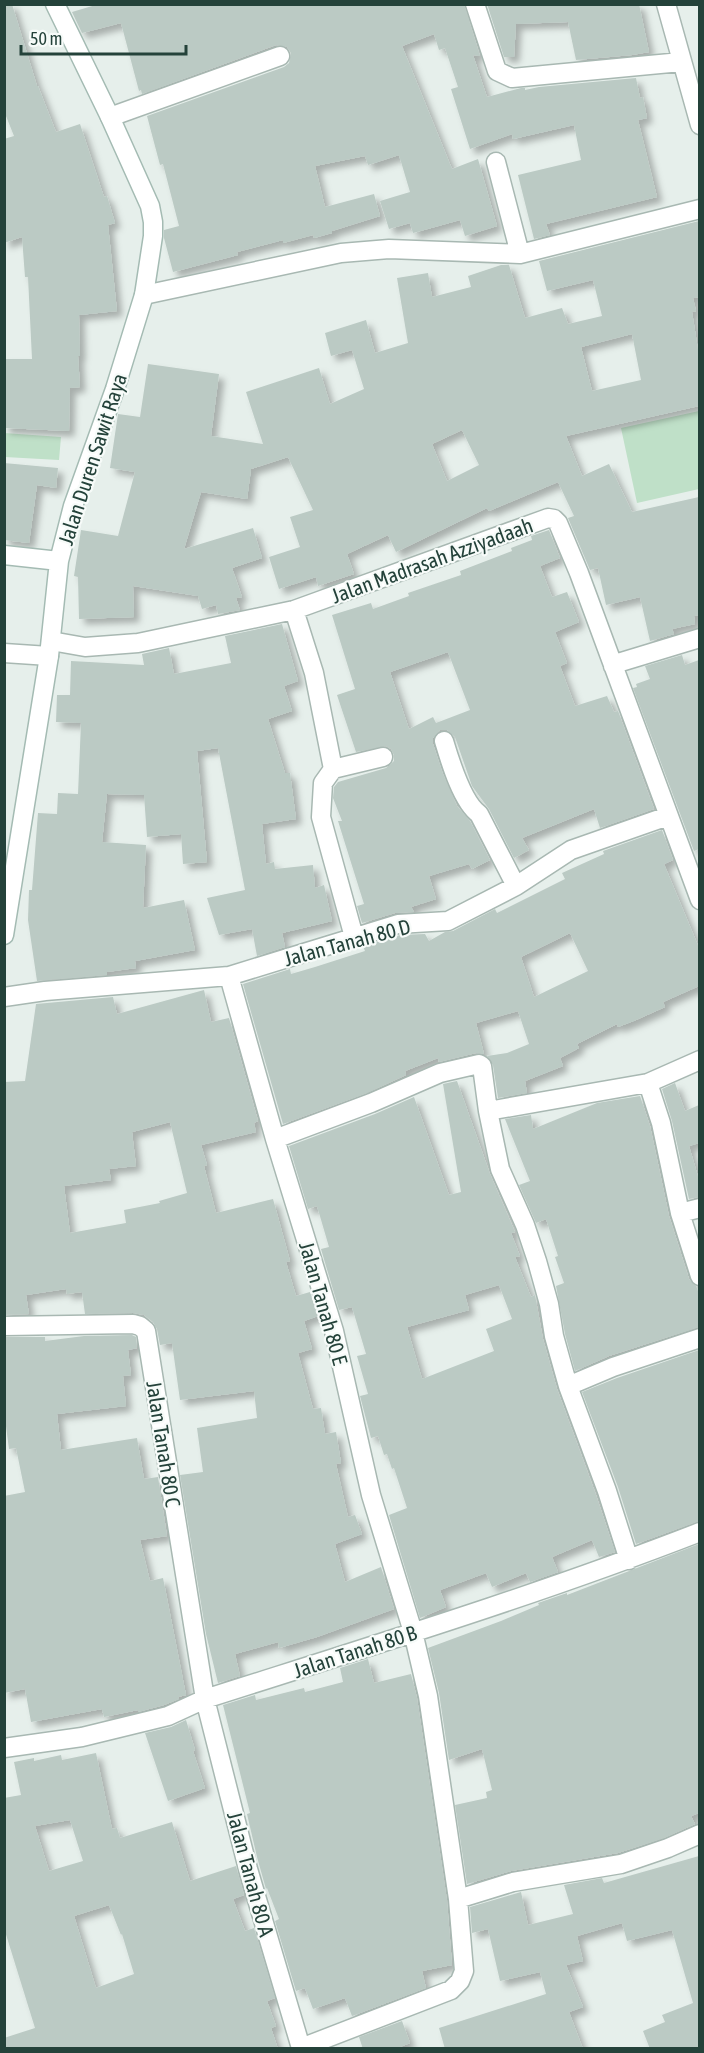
<svg xmlns="http://www.w3.org/2000/svg" width="704" height="2053" font-family="'Asap Condensed',sans-serif">
<style>
.green{fill:#bfe0c8}
.building{fill:#bbcac4;fill-rule:evenodd;filter:url(#shadow)}
.lines{fill:none;stroke-linecap:round;stroke-linejoin:round}
.street-casing{stroke:#a8b8b2;stroke-width:21}
.secondary-casing{stroke:#a4bbb3;stroke-width:21}
.street{stroke:#fff;stroke-width:18}
.secondary{stroke:#fff;stroke-width:18}
.labels{text-anchor:middle;dominant-baseline:central;stroke-width:4.5;stroke-linejoin:round;paint-order:stroke}
.street-label{font-size:21px;fill:#24423a;stroke:#f7fbf9}
</style>
<defs>
<filter id="shadow"><feDropShadow dx="5.5" dy="5.5" stdDeviation="3" flood-color="#0004"/></filter>
</defs>
<rect width="100%" height="100%" fill="#e6efeb"/>
<!-- green -->
<path class="green" d="M699 411V489L637 503 621 428Z
M4 433 61 437 59 460 5 457Z"/>
<!-- building -->
<path class="building" d="M4 4H12L37 86H38L56 132 80 124 104 197 107 196 115 223 108 225 117 311 79 315 80 356H78L80 387 70 388 69 431 4 428V359H32L28 277H25L22 237 4 243V139L14 136 4 111Z
M99 4H464L480 56 473 55 487 97 521 88H525V90L539 87 636 78 640 98 643 97 647 118 638 120 657 197 546 224 550 235 534 239 518 175 581 160 574 125 513 139 512 134 470 149 451 89 458 87 445 48 439 50 434 34 402 46 452 169 478 159 497 226 465 236 460 220 413 233 410 223 389 229 380 201 410 192 399 155 368 165 365 156 315 166 325 207 374 194 380 216 332 231V233L314 238 313 235 283 243V240L237 252 238 255 173 272 164 238V230L179 226 163 164 160 165 147 116 284 67 289 63 291 53 287 47 276 45 142 94 141 90 139 91 121 23 82 33 72 12Z
M487 4H639L649 52 632 55 576 60 568 22 516 24 514 57H504Z
M699 221V297L693 298 696 311 692 312 699 356V406L566 436 582 476 609 464 632 512 699 497V615L694 616 695 624 672 629 674 634 650 641 640 597 606 605 598 568 590 570 568 518 574 516 558 482 489 511 487 508 396 552 388 535 347 554 354 574 318 586 316 577 279 589 269 557 300 547 290 517 313 510 288 457 251 469 247 499 201 492 184 549 253 528 262 558 232 568 242 597 236 598 240 610 218 614 216 605 202 609 198 596 133 586 134 617 79 619 78 577 74 576 81 530 118 536 135 472 110 468 118 414 140 417 148 364 219 374 211 436 263 444 246 392 319 368 330 404 364 389 352 350 331 356 325 333 366 320 375 353 408 343 397 278 428 273 432 297 471 287 468 276 501 265H509L525 318 562 308 568 324 602 316 593 280 547 291 539 261ZM632 334 641 380 592 391 581 347ZM462 430 479 465 447 481 432 444Z
M4 463 58 468 56 488 37 485 29 543 4 540Z
M549 530 560 558 540 566 552 597 567 592 579 622 555 632 567 663 560 666 575 706 607 696 614 712 618 711 654 809 600 828 594 809 522 838 529 850 514 858 489 809 472 786 455 737 447 730H440L433 738V744L443 774 457 806 470 821 490 860 472 869 469 864 429 876 436 899 411 907 414 912 395 913 362 923 357 906 364 904 338 821H342L333 798 334 787 338 782 386 768 394 761V755L391 749 386 746 356 752 337 695 355 689 332 615 371 603 373 609 409 596 408 593 461 575 460 571 512 551 511 548 532 540 531 536ZM448 652 470 710 436 723 433 717 409 729 390 672Z
M282 624 298 681 284 686 292 711 268 719 285 773H290L296 819 262 824 266 864 274 862 275 869 313 865 315 888 324 885 332 921 282 933 285 947 257 956 252 929 219 935 207 898 245 890 218 748 197 751 207 862 183 864 181 834 147 837 144 795 107 794 102 842 146 845 143 908 184 900 195 950 135 961 136 968 107 972V975L37 981 28 920 29 890H32L38 813 57 814 58 793 78 794 81 723 56 722 57 695H70L71 661 144 665 142 654 169 648 174 674 231 663 225 636Z
M682 655 685 665 699 660V849L694 851 633 688 637 687 636 684 650 679 645 666Z
M662 830 673 860 664 864 699 948V986L663 1002 665 1007 636 1020 618 1027 617 1024 577 1044 579 1048 560 1058 563 1066 525 1081 527 1093 498 1098 493 1065 487 1056 507 1053 529 1044 518 1011 476 1023 484 1054 476 1053 439 1062 438 1058 405 1071 406 1075 367 1093 283 1124 243 984 290 969 291 974 315 967 365 951 363 946 400 935 425 934 429 941 445 932 453 931 495 909 497 913 565 879 562 873 604 854 603 851ZM570 933 588 971 534 997 521 957Z
M204 990 211 1022 229 1018 258 1121 254 1123 256 1132 201 1145 207 1165 204 1166 216 1213 273 1199 290 1261 286 1262 296 1296 310 1292 318 1316 304 1321 312 1349 298 1353 313 1409 321 1408 325 1434 336 1432 341 1463 336 1464 348 1517 355 1515 362 1534 335 1544 345 1582 381 1567 394 1609 317 1637 279 1648 278 1642 235 1654 240 1676 218 1683 206 1634 180 1475 203 1472 197 1428 257 1418 254 1391 180 1400 172 1343 160 1345 157 1329 153 1322 144 1315 133 1313 85 1314 82 1292 67 1294 66 1289 26 1295 29 1314 4 1315V1082L25 1081 36 1004 113 997 117 1014ZM170 1122 187 1193 159 1201 160 1203 124 1210 126 1223 70 1233 64 1186 111 1180 109 1169 136 1166 132 1132Z
M457 1081 490 1174 515 1232 511 1233 520 1256 515 1257 531 1297 535 1295 543 1339 557 1389 596 1495 615 1552 599 1557 592 1540 552 1557 558 1572 530 1582 526 1573 492 1587 486 1573 440 1590 446 1607 420 1618 389 1515 407 1508 394 1468 392 1469 387 1454 384 1455 378 1436 371 1438 360 1396 368 1394 357 1356 366 1354 352 1307 339 1310 321 1249 329 1247 317 1206 308 1209 289 1146 375 1114 414 1097 449 1195 461 1192 443 1084ZM499 1285 512 1319 486 1329 494 1351 422 1379 407 1327 469 1310 465 1295Z
M675 1083 685 1111 699 1105V1143L689 1146 699 1180V1197L689 1199 672 1121 662 1089Z
M640 1096 650 1126 669 1216 689 1279 696 1286 699 1294V1327L609 1356 575 1371 565 1334 556 1286 564 1283 555 1257 558 1256 546 1219 536 1223 519 1185 530 1181 505 1119 531 1115 533 1129 597 1103Z
M132 1335 136 1337 137 1348 128 1350 131 1375 123 1376 126 1406 57 1414 61 1450 137 1438 144 1479 158 1477 167 1536 140 1540 150 1581 163 1578 186 1695 178 1697 179 1699 164 1705 138 1712V1710L104 1717 102 1709 31 1722 25 1689 4 1693V1496L25 1492 16 1448 9 1449 4 1411V1337H45V1341L84 1336Z
M699 1350V1521L636 1544 618 1487 582 1392 617 1378Z
M699 1544V1813L691 1816 695 1824 664 1838 618 1853 511 1871 467 1884 455 1805 487 1798 486 1792 492 1790 482 1749 449 1760 439 1693 428 1648 501 1621 539 1605 538 1603 567 1593V1595Z
M368 1659 374 1683 411 1674 417 1698 447 1900 452 1965 422 1971 426 1988 352 2016 345 1998 313 2009 305 1988 296 1991 275 1921 279 1919 267 1888 266 1889 257 1857 247 1814 250 1813 223 1705 255 1695 256 1700 304 1688 305 1692 343 1682 340 1668Z
M186 1720 195 1750 193 1751 205 1788 168 1801 145 1733 171 1727Z
M96 1753 112 1829 117 1828 120 1838 172 1822 190 1881 236 1866 244 1895 233 1899 245 1931 254 1928 275 1998 267 2001 276 2026 271 2028 278 2049H4V2038L35 2028 4 1928V1798L21 1795 14 1762 34 1758V1761L61 1755 62 1760ZM70 1820 83 1861 49 1871 35 1826ZM109 1905 121 1935 122 1934 134 1974 96 1988 74 1916Z
M699 1856V2049H650L643 2031 665 2022 662 2015 693 2003 672 1930 627 1941 622 1923 577 1936 583 1961 566 1965 583 2007 569 2012 583 2049H445L439 2028 546 1994 540 1972 500 1981 488 1929 472 1933 470 1907 521 1892 528 1925 573 1914 564 1885 602 1878 604 1883Z
M402 2021 410 2043 395 2049H363L359 2037Z"/>
<g class="lines">
<defs>
<path id="street" d="M475 4 497 71 512 78 681 62
M666 4 700 125
M110 117 280 56
M496 162 520 254
M144 295 341 253 389 249 520 254 700 209
M294 610 314 673 333 769
M51 641 85 647 138 643 294 610 548 518 554 519 558 523 579 573 700 900
M4 653 49 656
M613 666 621 662 700 638
M444 741C450 761 462 802 479 814L516 886
M354 937 321 817 323 783 333 769 383 757
M229 976 275 1139 334 1331 371 1495 413 1632 428 1696 458 1899 464 1971 460 1981 451 1990 301 2048
M4 997 45 991 229 976 398 924 448 921 516 886 571 850 668 816
M648 1083 661 1123 680 1213 700 1276
M488 1111 648 1083 700 1060
M275 1139 371 1103 440 1073 479 1064 482 1066 488 1111 500 1169 525 1225 537 1261 549 1304 554 1336 568 1386 607 1491 629 1560
M680 1213 700 1208
M4 1326 133 1324 140 1326 146 1331 205 1699 248 1869 301 2048
M568 1386 613 1367 700 1338
M4 1748 82 1737 168 1716 205 1699C371 1646 538 1595 700 1532
M458 1899 513 1882 621 1864 668 1848 700 1834"/>
<path id="secondary" d="M4 555 59 561
M4 935 49 656 59 561 73 506 115 389 144 295 153 236V222L150 206 110 117 55 4"/>
</defs>
<!-- street casing -->
<use href="#street" class="street-casing"/>
<!-- secondary casing -->
<use href="#secondary" class="secondary-casing"/>
<!-- street -->
<use href="#street" class="street"/>
<!-- secondary -->
<use href="#secondary" class="secondary"/>
</g>
<g class="labels">
<!-- street labels -->
<g class="street-label">
<text transform="translate(92 459) rotate(-72)">Jalan Duren Sawit Raya</text>
<text transform="translate(432 560) rotate(-20)">Jalan Madrasah Azziyadaah</text>
<text transform="translate(347 942) rotate(-15)">Jalan Tanah 80 D</text>
<text transform="translate(324 1303) rotate(74)">Jalan Tanah 80 E</text>
<text transform="translate(164 1444) rotate(81)">Jalan Tanah 80 C</text>
<text transform="translate(355 1651) rotate(-18)">Jalan Tanah 80 B</text>
<text transform="translate(251 1874) rotate(75)">Jalan Tanah 80 A</text>
</g>
</g>
<!-- border -->
<rect width="704" height="2053" fill="none" stroke="#24423a" stroke-width="12"/>
<!-- scale -->
<path d="M21 45v9h165v-9" fill="none" stroke="#24423a" stroke-width="3"/>
<text x="30" y="45" font-size="18" fill="#24423a" stroke="#f7fbf9" stroke-width="4.5" paint-order="stroke">50 m</text>
</svg>
